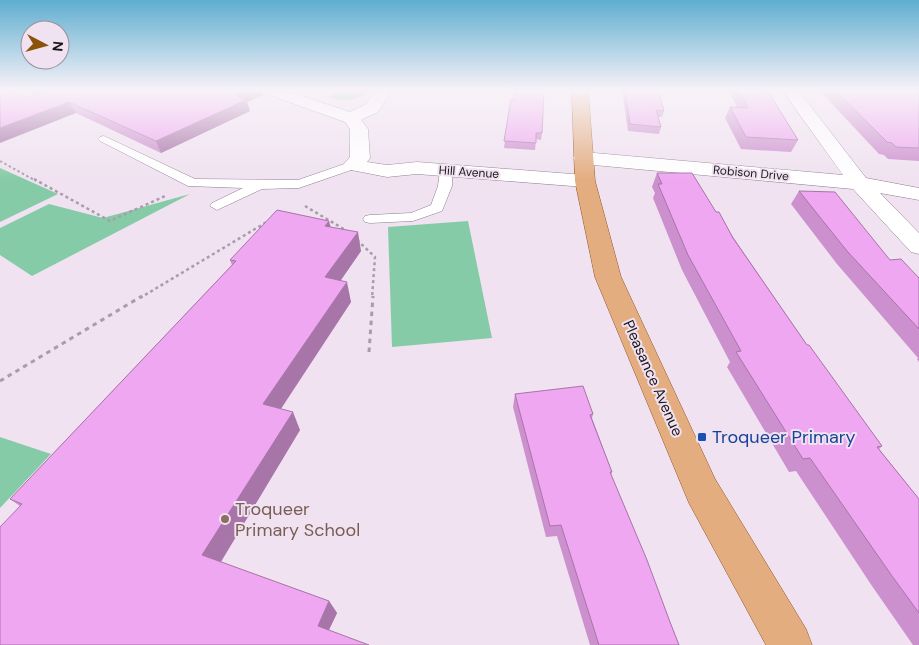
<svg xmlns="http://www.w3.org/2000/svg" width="919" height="645" font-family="'DM Sans',sans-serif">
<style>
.green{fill:#86cba7}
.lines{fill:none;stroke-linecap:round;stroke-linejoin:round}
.lane-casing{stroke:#8b7e8b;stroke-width:1}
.street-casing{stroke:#8b7e8b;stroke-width:1}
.primary-casing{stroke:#915426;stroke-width:1}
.path-far2{stroke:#a89da8;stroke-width:2;stroke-dasharray:2.5 2.5;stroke-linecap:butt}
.path-far1{stroke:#a89da8;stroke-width:2.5;stroke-dasharray:3 3;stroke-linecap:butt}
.path{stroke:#a89da8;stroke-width:3;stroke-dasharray:4.5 4.5;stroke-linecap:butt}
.lane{fill:#fff;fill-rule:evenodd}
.street{fill:#fff;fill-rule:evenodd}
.primary{fill:#e3ad80;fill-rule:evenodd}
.wall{fill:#cd90ce}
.shaded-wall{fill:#a775a8}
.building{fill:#eea7f0;stroke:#a775a8}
.transit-dot{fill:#1a4fb4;stroke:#f0e2f0;stroke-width:2}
.education-dot{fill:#8d6e63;stroke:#f0e2f0;stroke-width:2}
.labels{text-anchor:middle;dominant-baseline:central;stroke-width:4;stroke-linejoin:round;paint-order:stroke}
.far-street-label{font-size:12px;fill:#1b161b;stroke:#f0e2f0}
.street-label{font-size:15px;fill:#1b161b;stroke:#f0e2f0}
.near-transit-label{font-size:18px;fill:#164399;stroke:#f0e2f0;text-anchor:start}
.near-education-label{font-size:18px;fill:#785e54;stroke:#f0e2f0;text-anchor:start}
</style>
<rect width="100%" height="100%" fill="#f0e2f0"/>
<!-- green -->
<path class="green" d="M340 90H371C357 101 344 103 327 97Z
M0 168 58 194 0 222Z
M190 194 32 276 0 255V228L49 204 103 218Z
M468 221 492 338 392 347 388 227Z
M0 437 51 454 0 508Z"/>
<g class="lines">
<defs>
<path id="lane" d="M104 136 195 179 298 180 353 161 359 165 357 168 299 188 262 189 217 210 210 206 212 203 243 188 188 186 100 141 98 139 100 137Z
M446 166 452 170V186L442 211 413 221 370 223 365 222 363 219 365 216 370 215 411 213 431 205 438 186 440 170Z"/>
<path id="street" d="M262 90H284L350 112 366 104 376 90H392L378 112 361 120 368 129 370 158 367 162 387 165 417 162 585 175 592 177 595 181 592 185 585 187 417 174 387 177 346 169 343 165 350 157V129L345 122 264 93Z
M782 90H798L866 178 919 188V200L880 193 919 233V254L911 252 853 189 583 164 576 162 573 158 576 154 583 152 843 175Z"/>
<path id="primary" d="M572 90H588L595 181 621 277 715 479 806 629 812 645H766L689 503 595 277 575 181Z"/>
</defs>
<!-- lane casing -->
<use href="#lane" class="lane-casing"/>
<!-- street casing -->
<use href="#street" class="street-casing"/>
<!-- primary casing -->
<use href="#primary" class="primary-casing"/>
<!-- path-far2 -->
<path class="path-far2" d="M0 161 36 181"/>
<!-- path-far1 -->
<path class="path-far1" d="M34 179 110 221 165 196
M305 206 347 231
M357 240 375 257 372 298
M140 298 270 220"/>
<!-- path -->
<path class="path" d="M369 352 373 296
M0 381 142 296"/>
<!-- lane -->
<use href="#lane" class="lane"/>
<!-- street -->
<use href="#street" class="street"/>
<!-- primary -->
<use href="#primary" class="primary"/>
</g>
<!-- wall -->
<path class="wall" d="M23 90H48L35 94Z
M50 90H262L263 95 247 102 250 111 161 153 76 113 28 97Z
M622 90H658L664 111 662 117H658L661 127 659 134 628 131Z
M729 90H767L798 140 791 152 741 149 725 118 730 107H737Z
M819 90H919V161L888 159 884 155 879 154Z
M511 99 542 133 541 140 536 139 535 150 504 148Z
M657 173 716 212 807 345 882 446 879 449 919 499V645H913L872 586 796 471 789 472 727 367 730 362 682 270 653 198 655 193 652 187Z
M799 191 890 260 919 278V362L917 359 918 358 837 264 791 204Z
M331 227 361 251 340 281 351 302 281 409 300 430 221 562 329 601 337 613 329 630 0 645 20 506 10 499 232 265 230 260Z
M515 394 593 414 592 418 612 472 611 474 679 645H590L557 536 546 537 513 407Z"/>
<!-- shaded-wall -->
<path class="shaded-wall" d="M32 90H48L35 94Z
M247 90H262L263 95 247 102 250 111 161 153 156 141 235 95Z
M69 102 76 113 0 143V128Z
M329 221 334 239 325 226Z
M358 232 361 251 330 296 325 277Z
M347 282 351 302 272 422 263 404Z
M293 412 300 430 217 568 202 555Z
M329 601 337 613 326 636 318 626Z"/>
<!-- building -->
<path class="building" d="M0 90H10L28 97 50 90H247L235 95 246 100 156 141 69 102 0 128Z
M515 90H544L542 133H536V143L504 141 511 99 514 100Z
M625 90H658L664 111 656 110 661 127 630 124Z
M739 90H767L798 140 746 137 730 107 748 108Z
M835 90H919V148L896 147 892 143 887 142Z
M657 173H692L716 212H719L733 238 807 345H809L882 446 877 447 919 499V613L892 576 810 458 803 459 736 352 741 351 688 255 658 184H662Z
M799 191 835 192 890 260 901 259 919 278V329L847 251Z
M277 210 329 221 325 226 358 232 325 277 347 282 263 404 293 412 202 555 329 601 318 626 369 645H0V527L22 504 10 499 236 261 230 260Z
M583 386 593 414 590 415 612 472H610L647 560 670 622 679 645H599L561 525 550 526 515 394Z"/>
<!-- sky -->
<linearGradient id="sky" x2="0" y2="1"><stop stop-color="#5faed0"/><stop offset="0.5" stop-color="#f8f2f8"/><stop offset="1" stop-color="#f8f2f8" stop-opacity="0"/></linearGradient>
<rect width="919" height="180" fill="url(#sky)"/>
<!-- markers -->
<rect class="transit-dot" x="697" y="432" width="10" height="10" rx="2.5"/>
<circle class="education-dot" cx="225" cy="519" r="5"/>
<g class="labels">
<!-- far-street labels -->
<g class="far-street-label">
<text transform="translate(469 172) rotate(4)">Hill Avenue</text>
<text transform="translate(751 173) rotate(5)">Robison Drive</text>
</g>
<!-- street labels -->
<g class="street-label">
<text transform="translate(653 378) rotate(66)">Pleasance Avenue</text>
</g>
<!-- near-transit labels -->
<g class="near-transit-label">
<text x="712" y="437">Troqueer Primary</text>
</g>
<!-- near-education labels -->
<g class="near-education-label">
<text x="235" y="509">Troqueer<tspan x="235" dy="21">Primary School</tspan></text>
</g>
</g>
<!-- north arrow -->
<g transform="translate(45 45) rotate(96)"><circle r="24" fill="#f0e2f0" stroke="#9b909b"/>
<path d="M0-4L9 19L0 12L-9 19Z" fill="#8b520a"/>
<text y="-8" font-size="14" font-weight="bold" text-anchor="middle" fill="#1b161b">N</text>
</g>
</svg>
